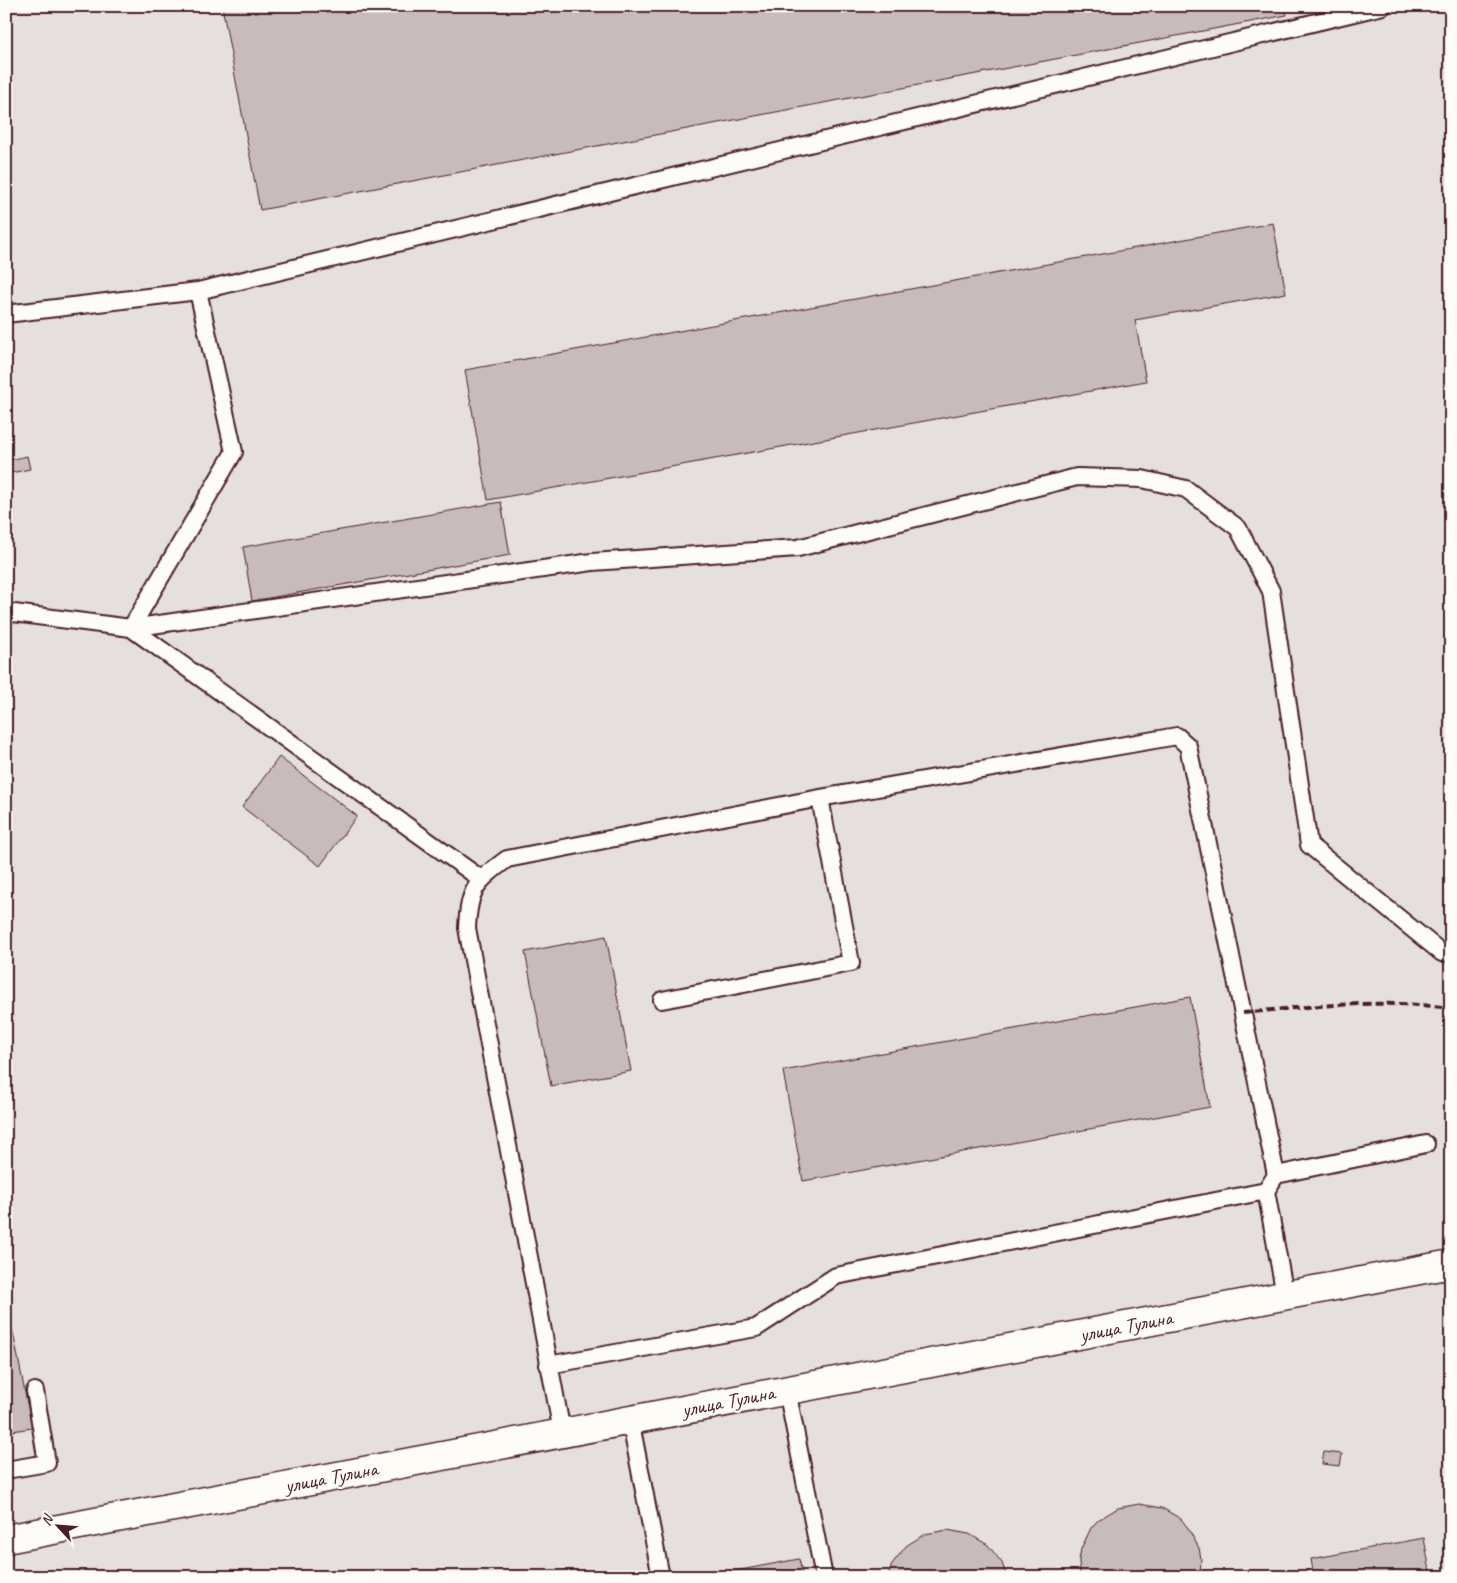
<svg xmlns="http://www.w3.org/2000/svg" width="1457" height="1583" font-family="Caveat,sans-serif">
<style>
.built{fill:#e5dfdd}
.building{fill:#c8bbbb;stroke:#4a1f2b}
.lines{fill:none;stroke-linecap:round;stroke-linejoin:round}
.service-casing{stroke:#4a1f2b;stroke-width:20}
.minor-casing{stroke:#4a1f2b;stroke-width:31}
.service{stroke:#fdfcf7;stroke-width:16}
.minor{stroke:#fdfcf7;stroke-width:28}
.rail{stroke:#4a1f2b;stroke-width:4;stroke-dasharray:8 4;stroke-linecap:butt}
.labels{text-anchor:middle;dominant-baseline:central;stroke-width:5;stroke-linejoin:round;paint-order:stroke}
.street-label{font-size:21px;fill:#4a1f2b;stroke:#fdfcf7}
</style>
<rect width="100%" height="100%" fill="#f2efeb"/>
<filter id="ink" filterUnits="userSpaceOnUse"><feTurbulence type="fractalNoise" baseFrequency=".02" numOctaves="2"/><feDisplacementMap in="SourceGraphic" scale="10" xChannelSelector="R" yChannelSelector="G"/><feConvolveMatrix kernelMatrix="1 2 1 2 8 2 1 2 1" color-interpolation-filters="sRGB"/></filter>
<g filter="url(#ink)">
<!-- built -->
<path class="built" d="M6 6H1451V1577H6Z"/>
<!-- building -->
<path class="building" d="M222 6H1285L1287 15 260 210Z
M1273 223 1286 293 1135 320 1146 381 488 500 465 370Z
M27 456 30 469 6 474V461Z
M501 502 510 555 252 601 243 547Z
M279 757 357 816 320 866 242 807Z
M606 936 631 1071 551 1086 525 952Z
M1190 997 1210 1107 803 1181 783 1071Z
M6 1297 32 1428 6 1432Z
M1324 1452 1342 1454 1340 1466 1322 1464Z
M1139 1504 1162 1508 1181 1519 1188 1528 1199 1548 1201 1559 1200 1577H1080L1079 1560 1081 1549 1091 1528 1098 1520 1118 1508Z
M947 1530 969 1534 988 1545 1002 1563 1007 1577H888L892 1564 906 1546 925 1534Z
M1424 1538 1431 1577H1314L1311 1559Z
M799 1559 803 1577H703Z"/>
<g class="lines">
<defs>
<path id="service" d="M6 314 198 291
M6 612 131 628 592 562 798 548 1077 477 1142 479 1186 489 1238 528 1271 591 1309 845 1442 953 1451 952
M481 879 131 628 234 452 198 291 1383 6
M662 1000 851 963 820 798
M1276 1175 1426 1144
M548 1365 756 1328 836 1276 1266 1191
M787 1390 824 1577
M630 1419 661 1577
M562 1432 467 928C469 888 476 882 507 859L820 798 1177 736 1188 746 1276 1175 1266 1191 1285 1295
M6 1470 47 1463 35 1391"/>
<path id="minor" d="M6 1539 1451 1264"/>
</defs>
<!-- service casing -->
<use href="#service" class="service-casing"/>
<!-- minor casing -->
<use href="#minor" class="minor-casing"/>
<!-- service -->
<use href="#service" class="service"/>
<!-- minor -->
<use href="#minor" class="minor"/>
<!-- rail -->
<path class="rail" d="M1243 1013C1311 1006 1382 999 1451 1008"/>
</g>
</g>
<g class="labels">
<!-- street labels -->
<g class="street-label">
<text transform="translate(1126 1326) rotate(-11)">улица Тулина</text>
<text transform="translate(728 1401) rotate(-11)">улица Тулина</text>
<text transform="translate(331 1477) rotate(-11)">улица Тулина</text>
</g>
</g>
<!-- margin -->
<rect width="1457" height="1583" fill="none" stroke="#fdfcf7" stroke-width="25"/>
<rect x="12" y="12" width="1432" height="1558" fill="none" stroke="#4a1f2b" stroke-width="2" filter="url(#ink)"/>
<!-- north arrow -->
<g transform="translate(58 1526) rotate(296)" stroke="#fdfcf7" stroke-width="4" paint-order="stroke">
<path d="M0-4L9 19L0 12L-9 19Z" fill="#4a1f2b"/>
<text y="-8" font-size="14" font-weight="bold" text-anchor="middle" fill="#4a1f2b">N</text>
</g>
</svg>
